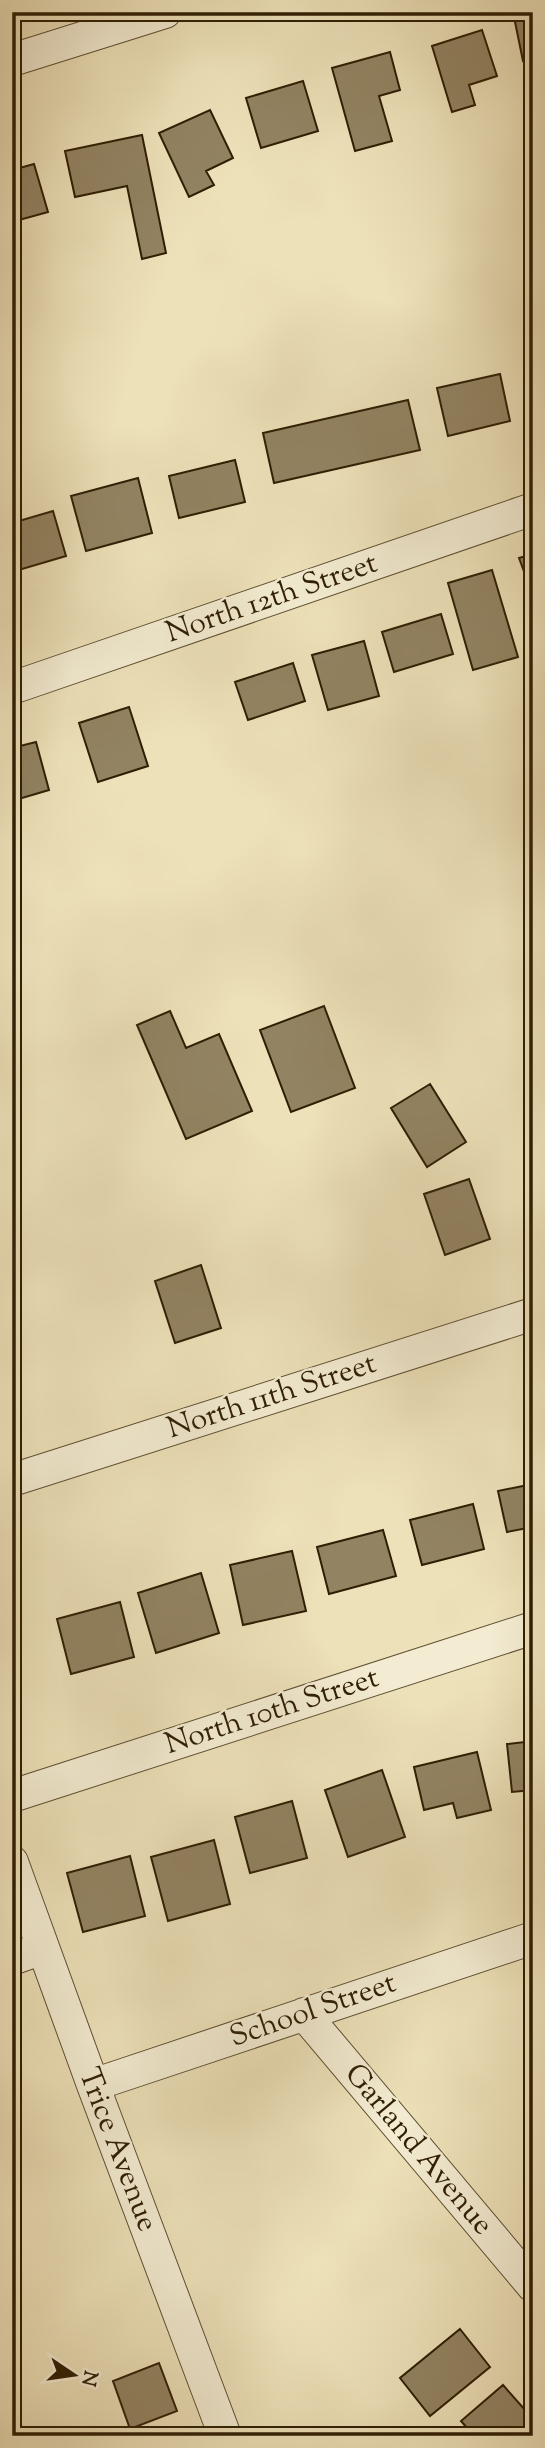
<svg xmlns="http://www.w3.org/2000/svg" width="545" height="2448" font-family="'Sorts Mill Goudy',serif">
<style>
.building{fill:#928362;stroke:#2f1e04;stroke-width:2}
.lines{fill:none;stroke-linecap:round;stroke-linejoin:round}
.street-casing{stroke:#5e4f31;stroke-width:34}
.street{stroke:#f3ecd2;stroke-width:32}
.labels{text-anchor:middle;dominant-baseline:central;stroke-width:5;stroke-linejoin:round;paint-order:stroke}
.street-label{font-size:30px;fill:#2f1e04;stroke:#f3ecd2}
</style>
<rect width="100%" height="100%" fill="#ede1b9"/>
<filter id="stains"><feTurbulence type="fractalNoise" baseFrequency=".00286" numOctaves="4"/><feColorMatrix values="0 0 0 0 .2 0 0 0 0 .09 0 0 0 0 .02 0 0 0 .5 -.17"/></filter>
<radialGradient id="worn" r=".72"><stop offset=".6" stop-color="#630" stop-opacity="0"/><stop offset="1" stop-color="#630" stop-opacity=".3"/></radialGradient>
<!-- building -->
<path class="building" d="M513 12H533V59L523 61Z
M482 30 497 76 469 85 475 105 452 112 432 46Z
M390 52 400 90 379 96 392 141 355 151 332 68Z
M303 81 318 131 261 148 246 98Z
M210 110 233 158 206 171 214 185 189 197 159 133Z
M142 135 166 253 142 259 127 186 75 197 65 151Z
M34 164 48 212 12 222V170Z
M500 374 510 421 448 436 437 388Z
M408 400 420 450 274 483 263 433Z
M235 460 245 502 179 518 169 476Z
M138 478 152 533 86 551 71 496Z
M53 511 66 556 12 572V523Z
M533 554V596L519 558Z
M492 570 518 657 473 670 448 583Z
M441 614 453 654 394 672 382 632Z
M364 641 379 696 328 710 312 655Z
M293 663 305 701 248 720 235 682Z
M129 707 148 766 98 782 79 723Z
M36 742 49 790 12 801V748Z
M324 1006 355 1088 291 1112 260 1030Z
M170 1011 186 1048 219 1034 252 1111 186 1139 137 1025Z
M430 1084 466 1142 427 1167 391 1108Z
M469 1179 490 1239 445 1255 424 1194Z
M201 1265 221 1328 175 1343 155 1281Z
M533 1484V1527L507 1532 498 1491Z
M473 1504 484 1549 422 1565 410 1520Z
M383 1530 396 1576 329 1594 317 1547Z
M292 1551 306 1611 243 1625 230 1565Z
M201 1573 219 1633 156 1653 138 1593Z
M120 1602 134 1657 71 1674 57 1619Z
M533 1741V1790L512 1792 507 1744Z
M477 1752 491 1810 457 1818 453 1803 424 1810 414 1767Z
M382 1770 405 1837 348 1857 325 1790Z
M292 1801 307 1858 250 1873 235 1817Z
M214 1840 230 1904 168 1921 151 1857Z
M130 1856 145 1916 83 1932 67 1873Z
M460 2329 490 2367 430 2416 400 2378Z
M159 2363 177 2411 130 2429 113 2381Z
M503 2385 533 2419V2436H474L461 2421Z
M12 2392 24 2436H12Z"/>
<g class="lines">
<defs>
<path id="street" d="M12 60 165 12
M12 688 533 509
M12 1480 533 1314
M12 1796 533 1628
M12 1862 93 2085 225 2436
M12 1959 43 1948
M304 2014 533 2286
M93 2085 533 1938"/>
</defs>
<!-- street casing -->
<use href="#street" class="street-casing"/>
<!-- street -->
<use href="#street" class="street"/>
</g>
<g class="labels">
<!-- street labels -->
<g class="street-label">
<text transform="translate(272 599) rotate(-19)">North 12th Street</text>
<text transform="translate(272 1397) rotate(-18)">North 11th Street</text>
<text transform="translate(272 1712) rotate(-18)">North 10th Street</text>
<text transform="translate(313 2011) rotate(-19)">School Street</text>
<text transform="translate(117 2150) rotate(69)">Trice Avenue</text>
<text transform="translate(418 2150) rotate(50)">Garland Avenue</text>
</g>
</g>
<!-- margin -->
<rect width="545" height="2448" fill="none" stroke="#ede1b9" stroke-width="42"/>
<rect x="14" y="14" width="517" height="2420" fill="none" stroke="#2f1e04" stroke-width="3.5"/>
<rect x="21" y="21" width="503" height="2406" fill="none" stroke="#2f1e04" stroke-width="2"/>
<!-- north arrow -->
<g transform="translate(74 2375) rotate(103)" stroke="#f3ecd2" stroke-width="5" paint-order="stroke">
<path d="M0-5L12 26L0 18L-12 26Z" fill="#2f1e04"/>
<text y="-10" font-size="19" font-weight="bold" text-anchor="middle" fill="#2f1e04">N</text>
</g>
<rect width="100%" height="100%" filter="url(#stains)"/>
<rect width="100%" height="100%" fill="url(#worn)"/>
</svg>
